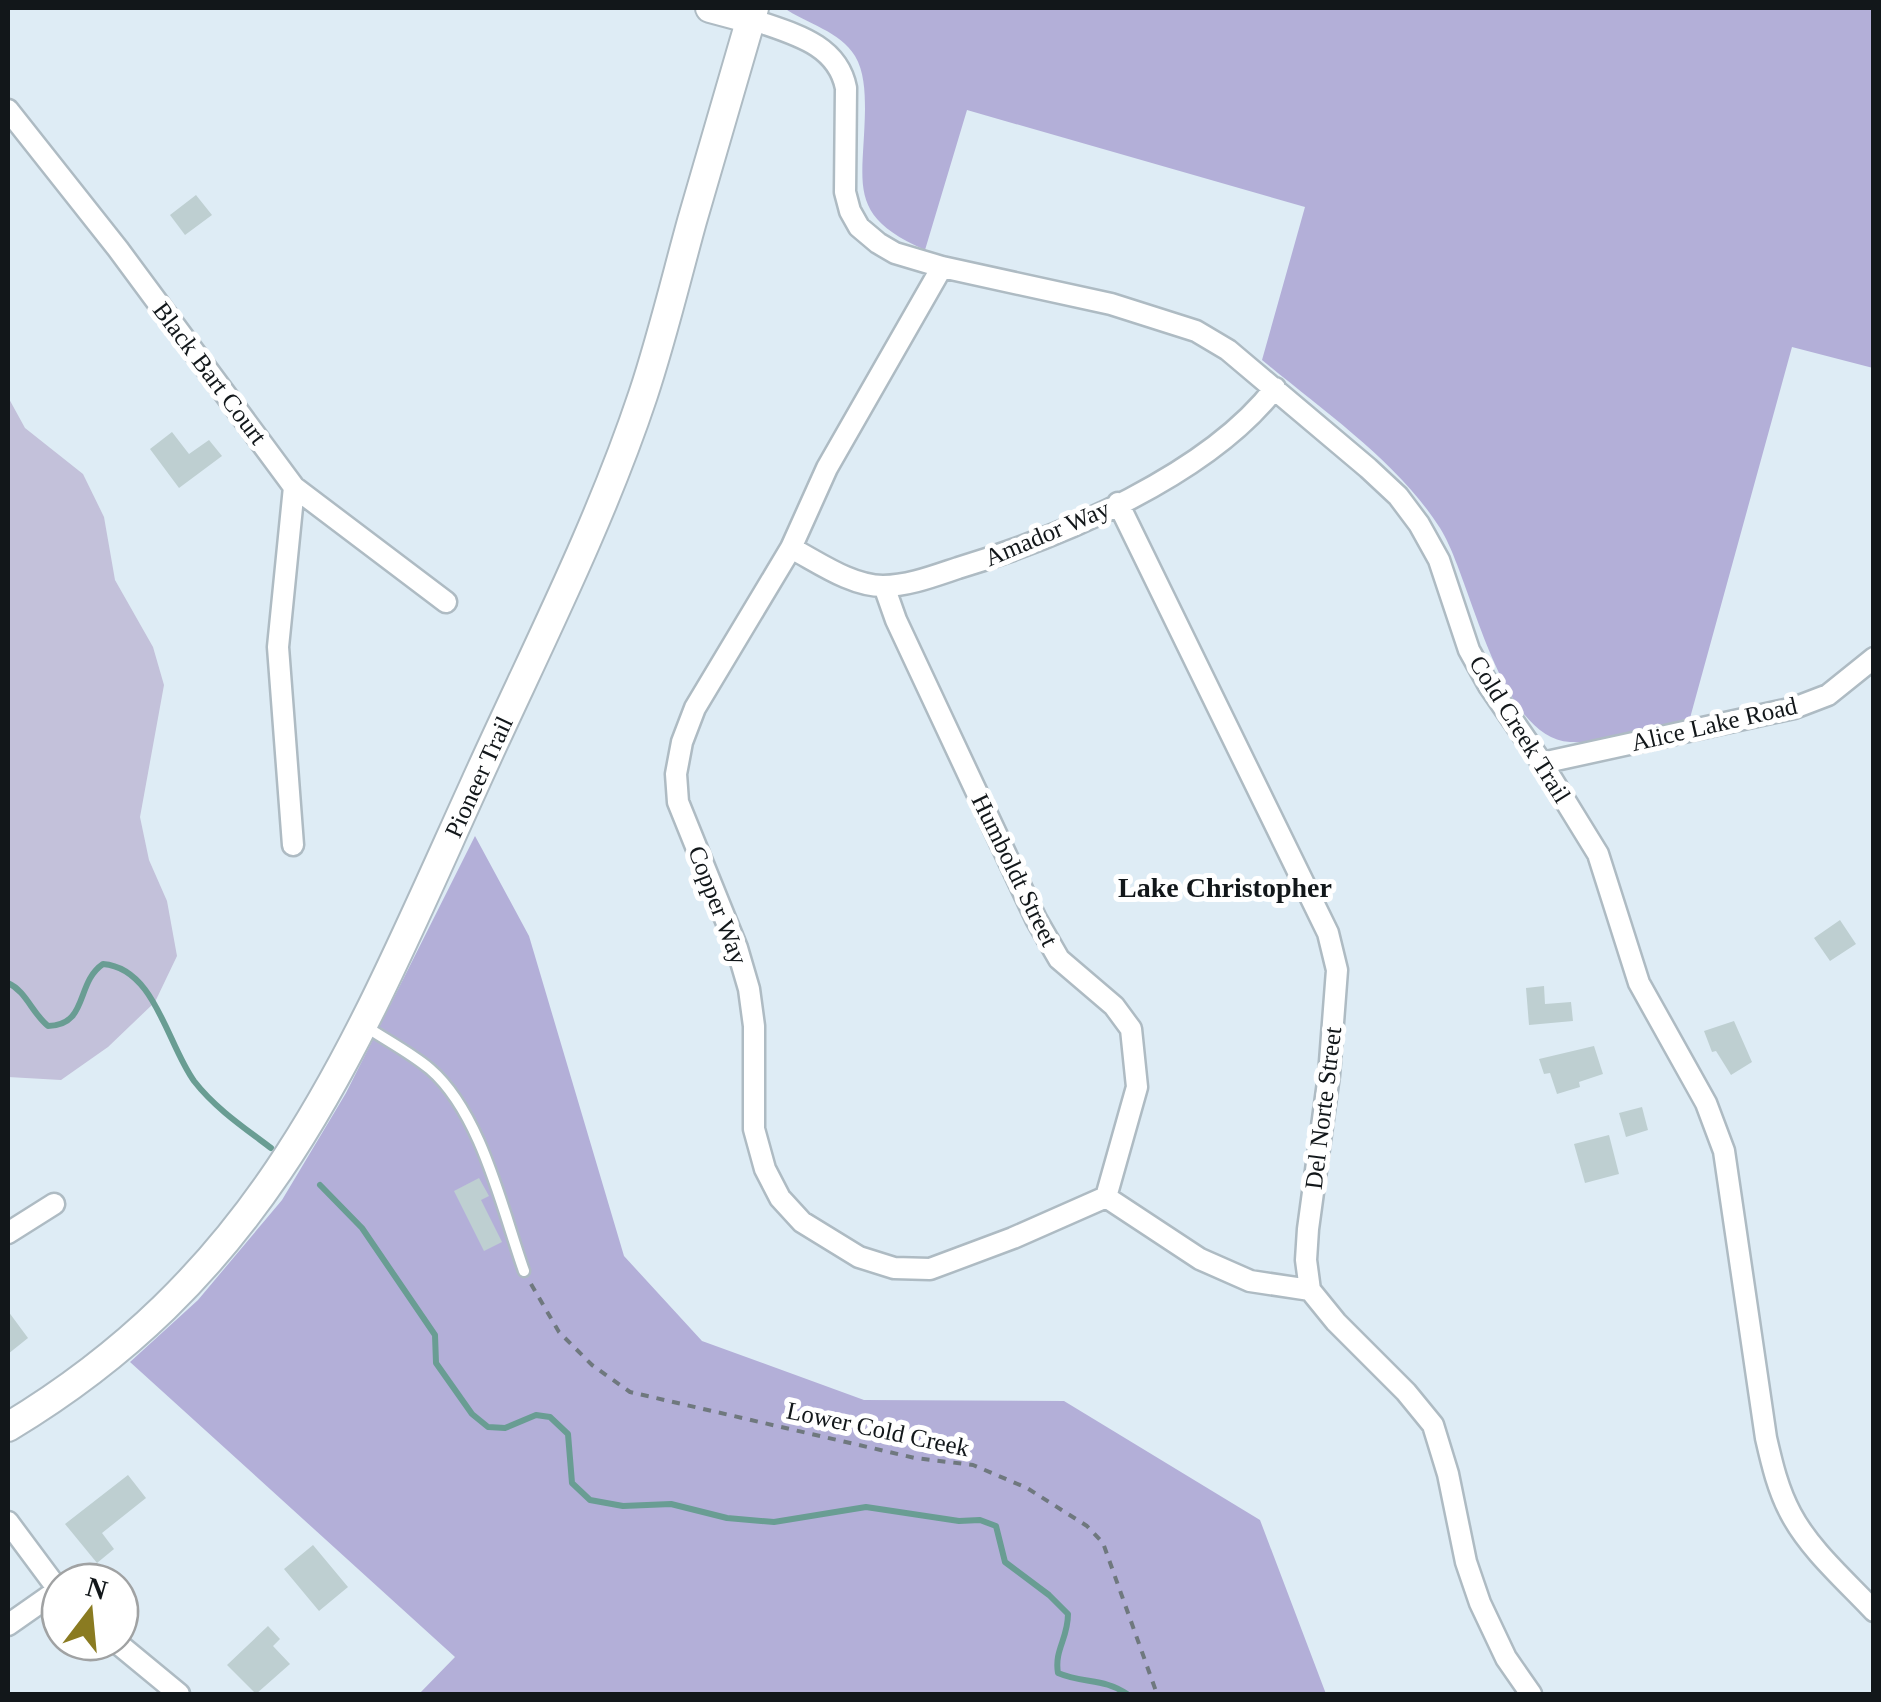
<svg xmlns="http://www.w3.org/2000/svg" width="1881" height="1702" font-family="Georgia,serif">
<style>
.green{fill:#c3c1da}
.forest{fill:#b3afd8}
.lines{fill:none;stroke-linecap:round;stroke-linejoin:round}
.stream{stroke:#699d93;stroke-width:6}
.building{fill:#becfd1}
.lane-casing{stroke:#aebbc3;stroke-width:15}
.street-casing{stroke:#aebbc3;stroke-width:25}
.secondary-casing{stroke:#aebbc3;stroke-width:32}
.path{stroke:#6f787e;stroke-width:4;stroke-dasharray:8 8;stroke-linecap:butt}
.lane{stroke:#fff;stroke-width:10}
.street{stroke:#fff;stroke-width:20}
.secondary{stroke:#fff;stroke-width:28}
.labels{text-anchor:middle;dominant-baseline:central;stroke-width:10;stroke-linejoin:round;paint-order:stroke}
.street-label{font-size:25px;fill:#12171a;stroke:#fff}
.neighbourhood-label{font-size:28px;font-weight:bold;fill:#12171a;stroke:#fff}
</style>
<rect width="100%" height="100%" fill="#deecf5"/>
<!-- green -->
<path class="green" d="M8 397 25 428 83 474 104 517 115 580 153 647 164 685 140 817 149 860 167 901 177 956 155 1002 108 1047 61 1080 8 1077Z"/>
<!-- forest -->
<path class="forest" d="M784 8H1873V368L1792 347 1690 718C1653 727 1609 744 1570 742 1498 738 1471 576 1440 528 1398 462 1322 410 1262 360L1305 207 967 110 925 250C845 215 864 185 865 109 865 91 864 71 855 56 841 32 806 23 784 8Z
M475 836 529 936 624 1256 702 1341 864 1400 1064 1401 1260 1520 1326 1694H419L455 1657 130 1362 198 1300 282 1200 346 1093Z"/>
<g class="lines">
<!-- stream -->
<path class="stream" d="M8 983C26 991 32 1013 48 1026 89 1025 75 983 103 964 155 968 167 1044 194 1081 215 1108 243 1127 271 1148
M320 1185 362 1228 435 1335 436 1363 472 1414 488 1427 505 1428 536 1415 550 1417 568 1434 572 1483 590 1500 623 1506 671 1504 727 1518 774 1522 866 1507 959 1521 980 1520 996 1526 1005 1562 1049 1595 1068 1614C1068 1639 1054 1650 1058 1673 1084 1684 1104 1678 1127 1694"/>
</g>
<!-- building -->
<path class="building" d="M196 195 212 215 185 235 170 215Z
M172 432 189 454 209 440 222 456 179 488 150 449Z
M1840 920 1856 944 1830 961 1814 938Z
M1544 986 1545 1004 1571 1002 1573 1021 1529 1025 1526 988Z
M1734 1021 1752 1062 1731 1075 1716 1051 1712 1052 1704 1031Z
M1594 1046 1603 1074 1579 1082 1580 1087 1557 1094 1550 1073 1544 1074 1539 1059Z
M1642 1107 1648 1130 1626 1137 1619 1113Z
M1609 1135 1619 1174 1585 1183 1574 1144Z
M479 1178 489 1196 481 1200 502 1242 484 1251 454 1191Z
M8 1311 28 1338 8 1354Z
M128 1475 146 1498 102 1533 114 1549 97 1563 65 1524Z
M313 1545 348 1587 319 1611 284 1569Z
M268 1626 280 1639 273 1646 290 1664 256 1694 227 1665Z"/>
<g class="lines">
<defs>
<path id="lane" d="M365 1026C386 1040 411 1053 430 1069 481 1113 502 1209 524 1271"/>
<path id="street" d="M751 19C789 33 837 42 846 88L845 192 850 211 859 227 878 243 895 253 942 267 1111 304 1196 331 1228 350 1368 468 1398 496 1419 524 1439 560 1469 650 1489 686 1542 763 1598 854 1639 983 1706 1103 1724 1151 1766 1438C1772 1464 1778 1490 1791 1514 1810 1550 1846 1581 1874 1611
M8 110 118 249 294 487 446 602
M942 267 827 468 791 548 695 708 682 742 676 774 678 802 737 948 749 989 754 1026V1129L765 1169 780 1198 802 1222 859 1257 894 1268 930 1269 1013 1238 1106 1197 1200 1259 1250 1281 1310 1290
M1118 503 1328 933 1337 970 1329 1075 1308 1229 1306 1260 1310 1290 1336 1322 1406 1392 1433 1425 1448 1474 1466 1562 1480 1603 1506 1658 1531 1694
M791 548C818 562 851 586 883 586 908 586 934 576 958 568 1061 537 1208 475 1275 388
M884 586 896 620 1036 919 1059 959 1114 1006 1131 1029 1137 1087 1106 1197
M1542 763 1794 708 1828 695 1874 658
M293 845 278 647 294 487
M8 1233 54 1204
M8 1522 60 1592
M8 1625 58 1590
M116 1642 179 1694"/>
<g id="secondary">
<path d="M710 8 751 19"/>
<path id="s1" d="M8 1427C269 1270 353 1052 473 788 531 659 598 530 643 395 662 338 676 279 692 221 712 150 734 79 754 8"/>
</g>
</defs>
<!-- lane casing -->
<use href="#lane" class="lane-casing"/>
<!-- street casing -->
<use href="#street" class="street-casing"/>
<!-- secondary casing -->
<use href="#secondary" class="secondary-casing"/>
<!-- path -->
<path class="path" d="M531 1284 559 1332 592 1365 630 1392 915 1458 973 1465 1027 1488 1087 1526 1103 1543 1157 1694"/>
<!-- lane -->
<use href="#lane" class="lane"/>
<!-- street -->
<use href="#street" class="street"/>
<!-- secondary -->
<use href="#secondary" class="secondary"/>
</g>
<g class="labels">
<!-- street labels -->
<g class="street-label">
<text transform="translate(210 373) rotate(53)">Black Bart Court</text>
<text transform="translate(1047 533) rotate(-23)">Amador Way</text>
<text transform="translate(1714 724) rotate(-13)">Alice Lake Road</text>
<text transform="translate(1520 729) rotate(58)">Cold Creek Trail</text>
<text stroke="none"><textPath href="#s1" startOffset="818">Pioneer Trail</textPath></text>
<text transform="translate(1015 870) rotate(64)">Humboldt Street</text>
<text transform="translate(718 905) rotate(69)">Copper Way</text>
<text transform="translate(1323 1108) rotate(-83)">Del Norte Street</text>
<text transform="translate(878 1429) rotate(12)">Lower Cold Creek</text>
</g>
<!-- neighbourhood labels -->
<g class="neighbourhood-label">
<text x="1225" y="887">Lake Christopher</text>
</g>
</g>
<!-- border -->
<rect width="1881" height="1702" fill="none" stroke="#12171a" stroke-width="20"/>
<!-- north arrow -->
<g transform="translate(90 1612) rotate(16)"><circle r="48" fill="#ffffff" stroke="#a0a2a3" stroke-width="2.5"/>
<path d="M0-8L18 38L0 25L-18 38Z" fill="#8a7b21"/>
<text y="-15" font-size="28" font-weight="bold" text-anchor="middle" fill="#12171a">N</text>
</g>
</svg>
